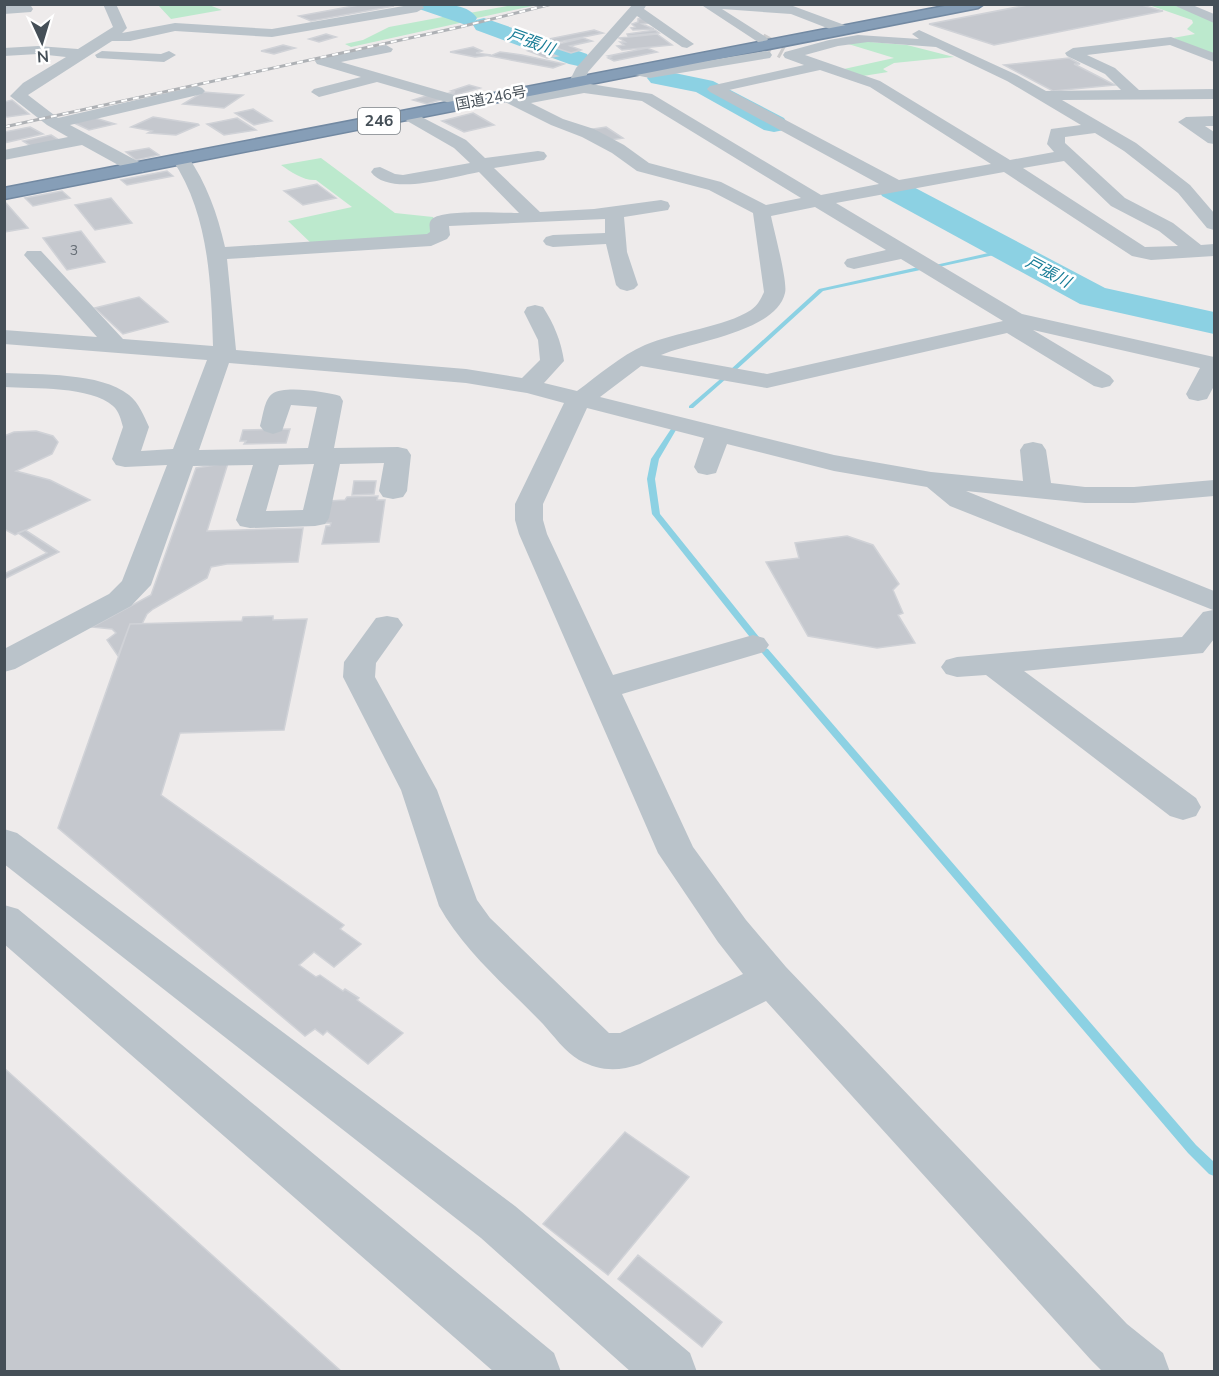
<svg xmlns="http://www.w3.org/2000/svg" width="1219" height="1376" font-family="'Nunito Sans','Noto Sans JP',sans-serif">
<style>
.green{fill:#bce9cd}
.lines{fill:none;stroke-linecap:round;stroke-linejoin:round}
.stream{fill:#8cd1e3;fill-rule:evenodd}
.river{fill:#8cd1e3;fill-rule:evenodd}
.building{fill:#c5c8ce;stroke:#d0d2d7;stroke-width:1.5}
.minor-tunnel{stroke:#cccccd;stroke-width:14;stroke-dasharray:14 8;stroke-linecap:butt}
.highway-casing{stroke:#7289a2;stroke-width:3}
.minor{fill:#bac3ca;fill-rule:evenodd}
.highway{fill:#869eb7;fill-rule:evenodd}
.rail-casing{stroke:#aeb1b5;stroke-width:3}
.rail{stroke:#fff;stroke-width:2;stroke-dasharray:6;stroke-linecap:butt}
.labels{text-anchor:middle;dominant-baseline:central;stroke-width:5;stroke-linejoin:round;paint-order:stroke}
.far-number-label{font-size:14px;fill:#656d75}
.far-street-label{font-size:15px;fill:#454f57;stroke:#fff}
.far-water-label{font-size:16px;font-style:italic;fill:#187d97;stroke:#fff}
.shield{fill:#fff;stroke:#7d8489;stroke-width:1.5}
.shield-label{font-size:16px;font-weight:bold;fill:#454f57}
</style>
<rect width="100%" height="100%" fill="#eeebeb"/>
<!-- green -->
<path class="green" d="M158 5H209L222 10 171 19Z
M512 5H537L477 18 464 14Z
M1149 5H1173L1214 20V55L1173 38 1195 34 1187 29 1193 23 1192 20Z
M448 16 464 22 351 47 345 44 363 40 389 27Z
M858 41 907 45 954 57 894 63 883 69 888 72 863 76 844 69 894 58 845 43Z
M321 158 395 213 433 217 439 231 432 236 313 245 288 221 352 207 316 180C304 181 291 172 281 165Z"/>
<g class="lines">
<!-- stream -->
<path class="stream" d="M1006 249 1008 250V252L934 268 931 266Z
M923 266 926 268 925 269 823 291 735 371 730 370 819 289Z
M725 375 728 377 727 378 693 408H689V406Z
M673 428 676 430 659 459 655 479 660 514 759 637 760 639 759 641H753L652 514 647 479 651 459 671 429Z
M765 648 768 649 1196 1145 1214 1162V1176L1209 1174 1188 1153 762 653 761 651 762 649Z"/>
<!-- river -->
<path class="river" d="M416 4C434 4 466 1 477 18L474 23 466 25 419 9Z
M484 18 587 54 590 59 587 64 578 66 569 64 476 30 473 25 476 20Z
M660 70 713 81 784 118 788 124 784 130 774 132 764 130 696 92 651 83 647 78 651 73Z
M893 180 904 182 1105 288 1214 312V334L1080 304 882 196 878 189 882 182Z"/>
</g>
<!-- building -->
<path class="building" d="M364 4 394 6 311 21 299 16Z
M1033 4H1138L1163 11 994 45 929 24Z
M645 18 650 23 642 24 654 29 633 30 631 28 635 27 632 24 638 22V19Z
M594 30 603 33 549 44 539 41Z
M655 30 659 33 628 36 627 34Z
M326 34 336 37 319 42 309 39Z
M657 34 672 45 622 50 617 46 624 45 620 42H625L619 38Z
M583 38 592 41 570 46 581 50 571 53 550 46Z
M283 45 295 48 274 54 261 51Z
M473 47 482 51 476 53 491 55 475 57 450 52Z
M647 48 657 52 614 61 608 58 611 57 608 56Z
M537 49 557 56 547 58 528 51Z
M500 52 522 55 564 64 553 68 490 56Z
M1069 58 1080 64H1074L1115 85 1053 91 1004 65Z
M469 85 480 88 456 95 450 93 455 92 451 91Z
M203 92 243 95 224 108 183 104Z
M429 95 443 99 427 104 413 100Z
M12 100 29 114 7 117 4 115V102Z
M253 109 272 121 254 125 235 113Z
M473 113 494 125 464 132 442 121Z
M153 117 198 124 199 125 176 135 148 133 152 131 131 127Z
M95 118 115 124 89 130 72 122Z
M237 118 256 130 224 135 207 124Z
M30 127 43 134 4 143V132Z
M606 127 623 138 605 141 587 130Z
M51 135 62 142 34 148 23 141Z
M149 148 159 155 136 160 126 152Z
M167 171 173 176 127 185 121 180Z
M317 184 336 198 303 205 284 191Z
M62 191 70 198 33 206 25 198Z
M111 198 132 223 95 230 75 205Z
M4 203H6L28 228 4 232Z
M81 231 105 262 67 270 43 238Z
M139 297 168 322 123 334 95 308Z
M290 429 286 443 244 444 246 441H240L243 430Z
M36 431 53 436 58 442 52 454 16 471 50 480 90 500 15 535 4 529V436L14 432Z
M228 463 207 531 303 528 298 562 227 564 211 567 207 578 153 609 147 614 142 624H130L118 656 107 640 116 633 112 629 92 627 151 595 196 468Z
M354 481H376L374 494 352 495Z
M378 496 377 500H385L379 542 322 544 326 526H330L331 523H325L329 501 345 500 347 497Z
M25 530 59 552 4 579V574L47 553 18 533Z
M847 536 873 545 899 584 893 590 903 613 898 615 915 643 877 648 808 636 766 562 799 558 795 543Z
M273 616V620L307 619 284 730 180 733 161 795 344 925 340 929 361 944 334 967 314 952 299 965 316 977 320 975 343 991 345 989 359 998 357 1000 403 1033 368 1064 327 1031 323 1035 315 1029 305 1036 58 828 130 624 242 621 243 617Z
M4 1068 342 1372H4Z
M625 1132 689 1177 608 1275 543 1224Z
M638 1255 722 1322 702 1347 618 1279Z"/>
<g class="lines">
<!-- minor-tunnel -->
<path class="minor-tunnel" d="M761 40 783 52"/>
<defs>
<path id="highway" d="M955 4H984L978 8 4 199V188Z"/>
</defs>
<!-- highway casing -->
<use href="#highway" class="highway-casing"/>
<!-- minor -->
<path class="minor" d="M103 4H116L127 28 122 33 175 23 272 29 415 4 422 5 424 8 417 12 272 37 175 31 130 41H112L28 95 58 118 197 86 202 88 205 91 202 94 70 125 143 164 146 168 143 172H131L82 145 4 160V150L68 137 47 125 10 96 23 83 66 57 38 54 4 56V48L38 46 78 49 113 27Z
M633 4H647L644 9 694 44 687 48 682 47 637 16 588 72 584 83 652 94 821 195 879 184 710 92 707 89 710 86 804 65 785 58 783 55 785 52 829 40 858 35 919 39 912 34 919 30 1017 75 1046 91 1121 90 1105 74 1067 56 1065 53 1073 48 1171 37 1214 53V62L1170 45 1087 55 1115 68 1139 90 1214 89V99L1062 100 1136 143 1190 185 1214 213V230L1207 228 1178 193 1124 151 1095 133 1065 137V143L1125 198 1173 223 1201 245 1214 244V256L1151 260 1132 256 1004 172 836 203 1022 314 1214 357V386L1207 399 1198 401 1189 399 1186 394 1200 368 1033 330 1110 376 1114 381 1110 386 1102 388 1094 386 1007 333 767 388 641 366 600 397 834 455 931 472 1023 481 1020 450 1024 444 1033 442 1042 444 1046 450 1051 483 1085 487H1134L1214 480V496L1134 503H1085L966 491 1214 591V639L1203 653 1024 671 1196 798 1201 807 1196 816 1183 820 1170 816 986 675 957 677 946 674 941 667 946 660 957 657 1182 637 1203 612 1213 610 950 506 927 487 834 471 727 444 716 473 707 475 698 473 694 467 704 438 587 408 543 504V520L547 534 613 675 753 635 764 638 769 645 764 652 622 694 693 847 746 920 786 967 1127 1324 1163 1353 1170 1372H1103L1091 1360 766 1001 640 1064C617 1072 600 1071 579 1060 565 1052 553 1035 543 1024 507 987 464 951 439 906L401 790 343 677 344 662 376 618 387 616 398 618 403 625 376 663 375 677 437 790 477 900 490 918 609 1033H620L743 974 718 942 658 853 519 534 515 520V504L564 403 527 393 466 383 229 363 199 450 308 448 317 407 291 405 282 431 273 434 264 431 260 426C263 417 264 400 272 394 285 385 325 392 340 396L343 401 334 448 398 447 407 449 411 455 407 491 403 497 393 499 383 497 379 491 384 463 340 464 329 518 325 524 315 526 250 528 240 526 236 520 253 465 193 466 151 585 131 606 15 669 4 672V649L109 594 122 581 167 465 125 467 116 465 112 459 123 427C121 420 119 411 113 406 91 386 34 389 4 387V373C40 375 100 372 129 395 139 403 144 416 149 427L141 451 173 449 207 360 4 344V330L97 337 24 255 27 251H41L123 339 213 346C211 282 209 214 172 159L175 155H187C207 184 217 213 225 247L427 234 430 232C430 227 428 223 432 219 443 209 502 213 519 213L479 172C452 177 389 197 371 172L374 168 380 167 395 174 403 175 470 163 454 148 402 118 400 115 402 112 408 110 466 140 485 158 538 151 544 152 547 156 544 160 494 168 540 212 594 209 661 200 668 202 670 206 668 210 624 217 627 252 638 285 634 289 627 291 620 289 616 285 606 244 553 247 546 245 543 241 546 237 553 235 605 233V219L449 226 450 235 447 239 431 246 227 259 236 350 466 369 522 378 540 360 538 340 524 312 527 307 535 305 543 307C554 324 561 341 564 361L544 383 577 391C599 375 620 356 645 345 675 332 725 327 751 310 757 306 761 299 764 292L753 213 709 190 637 171 612 153 582 137 551 125 503 101 501 98 509 93 517 96 573 85 569 82 576 68ZM868 42 936 47 1007 81 1081 125 1051 129 1047 144 1054 152 1010 160 880 81 805 55 838 46ZM820 70 870 87 991 164 899 180 729 90ZM584 93 642 101 801 198 766 205 721 182 649 163 624 145 594 129 563 119 531 103ZM1064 161 1111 206 1159 231 1178 246 1145 247 1023 168ZM815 207 886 250 847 259 844 263 847 267 854 269 901 259 1003 321 767 374 661 355C693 341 776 332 785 293 788 282 774 231 771 216ZM314 464 303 510 266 511 279 465Z
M700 4 793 6 850 27 852 30 850 33H840L791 14 722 9 766 37 768 40 761 44Z
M1171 4H1190L1214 14V23Z
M26 5 31 6 33 9 31 12 4 14V6Z
M386 45 393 49 391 52 341 62 472 100 474 103 472 106H460L377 82 319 97 311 92 314 89 361 77 317 64 315 61 317 58Z
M102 51 161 54 169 51 176 55 164 62 97 58 95 55Z
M765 51 770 52 772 55 770 58 650 78 630 74 628 71 635 67 650 70Z
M1214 116V126H1205L1214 132V144L1208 143 1178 122 1186 117Z
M4 829 17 833 515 1206 690 1353 697 1372H631L481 1238 4 864Z
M4 905 18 909 554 1353 561 1372H494L4 944Z"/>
<!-- highway -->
<use href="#highway" class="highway"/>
<defs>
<path id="rail" d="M4 127 460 27 552 4"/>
</defs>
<!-- rail casing -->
<use href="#rail" class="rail-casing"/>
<!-- rail -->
<use href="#rail" class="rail"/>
</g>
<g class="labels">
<!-- far-number labels -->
<g class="far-number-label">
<text x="74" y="250">3</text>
</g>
<!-- far-street labels -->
<g class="far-street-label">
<text transform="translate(491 98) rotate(-11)">国道246号</text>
</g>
<!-- far-water labels -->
<g class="far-water-label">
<text transform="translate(531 42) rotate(20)">戸張川</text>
<text transform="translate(1048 272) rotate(28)">戸張川</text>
</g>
<!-- shield labels -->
<rect class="shield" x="358" y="108" width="42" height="26" rx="4.5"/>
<g class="shield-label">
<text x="379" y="121">246</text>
</g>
</g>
<!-- border -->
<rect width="1219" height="1376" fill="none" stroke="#454f57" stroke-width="12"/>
<!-- north arrow -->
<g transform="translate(42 42) rotate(176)" stroke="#ffffff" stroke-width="4.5" paint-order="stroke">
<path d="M0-4.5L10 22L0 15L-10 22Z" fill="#454f57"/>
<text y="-9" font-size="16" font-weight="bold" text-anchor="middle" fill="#454f57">N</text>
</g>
</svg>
